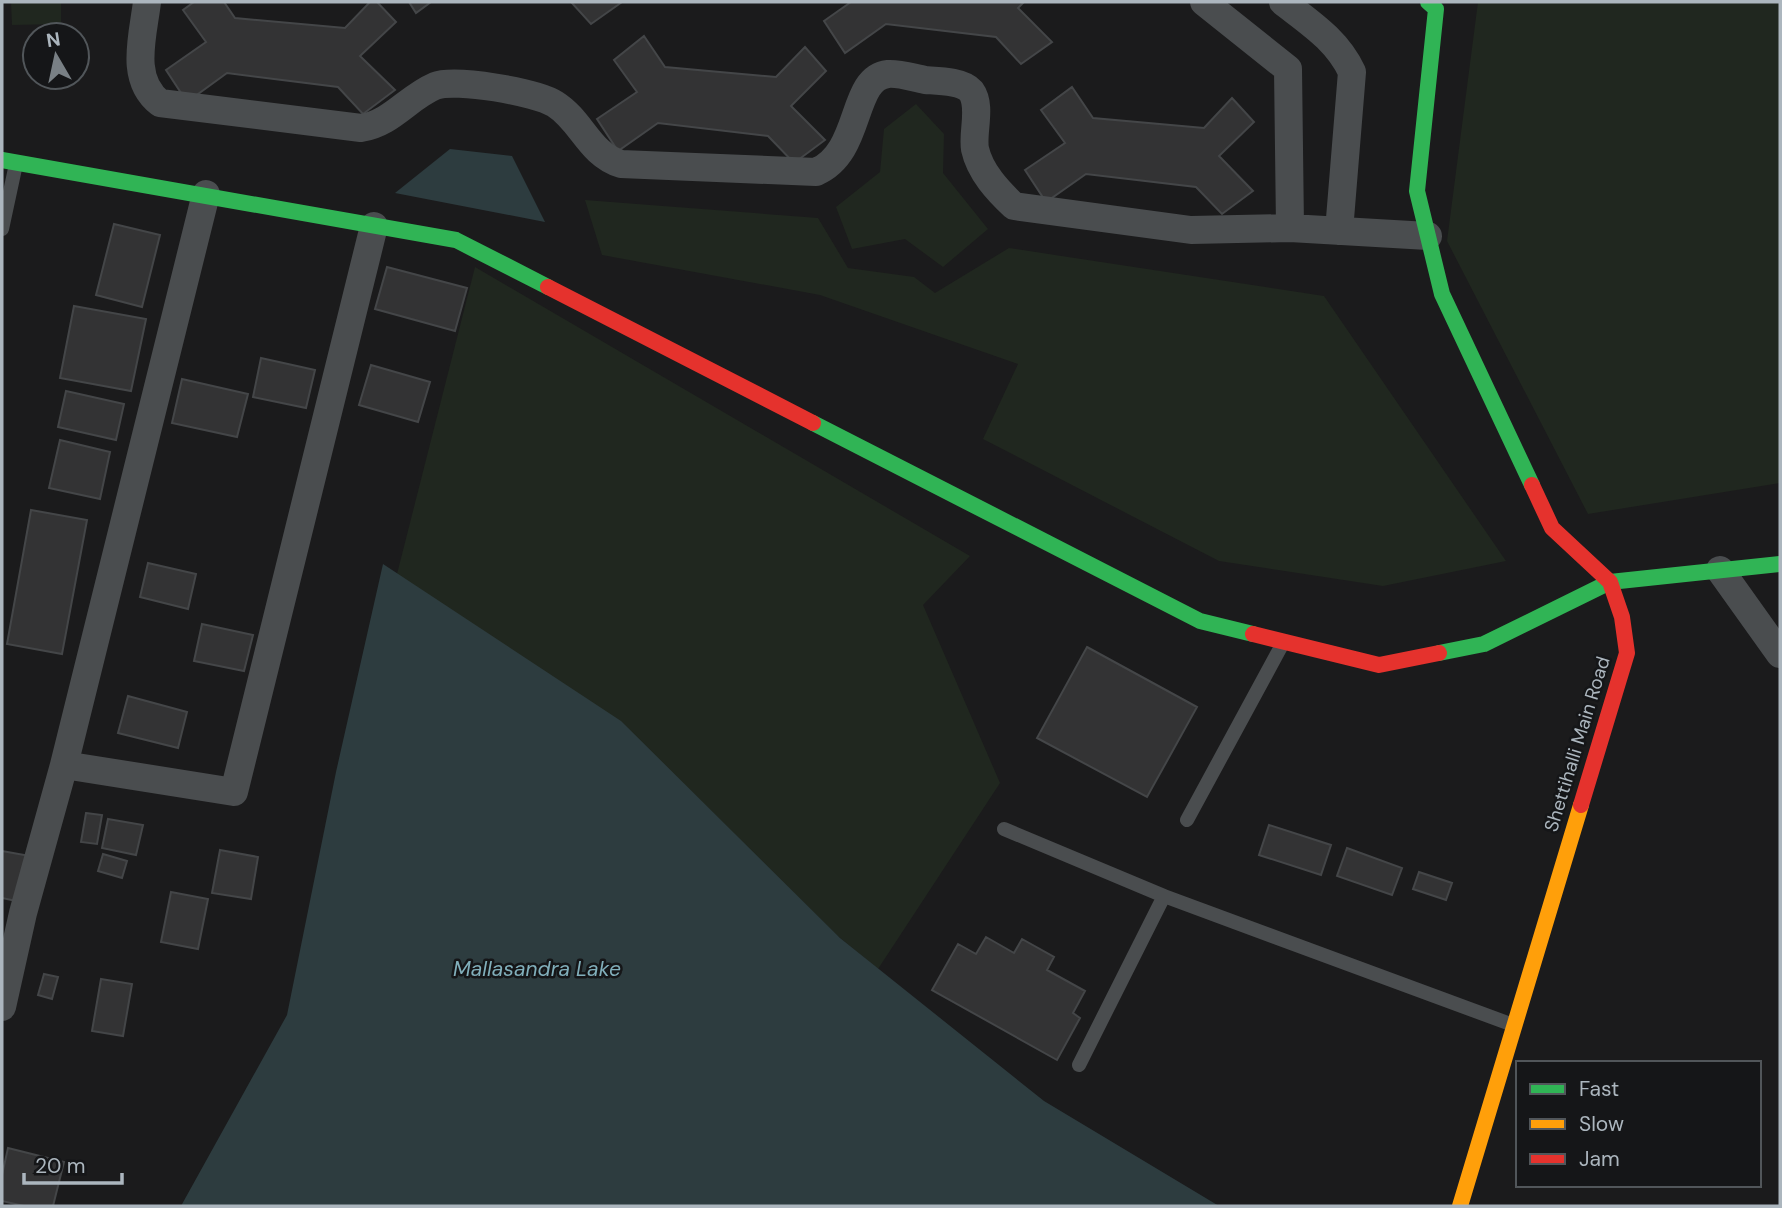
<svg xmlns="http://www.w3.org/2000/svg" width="1782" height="1208" font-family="'DM Sans',sans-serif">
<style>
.green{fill:#20271f}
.water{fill:#2d3c3f}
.building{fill:#333334;stroke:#444648;stroke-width:2}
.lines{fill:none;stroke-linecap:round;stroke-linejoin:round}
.lane{stroke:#4a4d4f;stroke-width:14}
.street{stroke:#4a4d4f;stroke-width:28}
.fast{stroke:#30b455;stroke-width:16}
.slow{stroke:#ff9f0a;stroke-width:16}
.jam{stroke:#e5322d;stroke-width:16}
.labels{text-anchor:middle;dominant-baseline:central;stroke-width:5;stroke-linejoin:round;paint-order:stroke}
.street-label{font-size:19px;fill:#acb6be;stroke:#151618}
.water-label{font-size:21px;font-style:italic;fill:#81afbb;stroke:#151618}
</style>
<rect width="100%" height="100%" fill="#1b1b1c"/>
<!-- green -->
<path class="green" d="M11 2H61V24L12 25Z
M1478 2H1780V483L1588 514 1447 241Z
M916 104 944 134 943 173 988 229 943 267 905 239 852 249 836 207 880 172 884 129Z
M585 200 818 218 848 268 914 277 935 293 1009 248 1324 296 1506 561 1383 586 1219 561 983 439 1018 364 820 295 602 255Z
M475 267 970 556 923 605 1000 783 878 969 397 574Z"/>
<!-- water -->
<path class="water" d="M450 149 512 156 545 222 395 193Z
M383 564 621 721 840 938 1044 1101 1219 1206H181L287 1015 336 772Z"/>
<!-- building -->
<path class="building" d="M194 2H224L235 18 345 28 370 2H377L396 22 360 56 395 90 363 114 338 87 227 73 187 102 166 70 206 42 183 10Z
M409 2H431L416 13Z
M571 2H622L591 24Z
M851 2H1024L1018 8 1052 42 1021 64 996 37 886 24 845 53 824 21Z
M644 36 665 67 776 77 805 47 826 71 791 106 825 140 794 163 768 136 658 123 618 151 597 119 637 92 614 60Z
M1072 87 1093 118 1204 128 1232 98 1254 122 1219 156 1253 191 1222 214 1196 187 1086 174 1046 202 1025 170 1065 143 1041 110Z
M114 224 160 235 142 307 96 295Z
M387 267 467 288 455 331 375 309Z
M74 306 146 319 131 391 60 378Z
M261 358 315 370 306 408 253 397Z
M371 365 430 382 418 422 359 405Z
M182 379 248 394 237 437 172 423Z
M66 391 124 404 116 440 58 427Z
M60 440 110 452 100 499 49 488Z
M31 510 87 520 62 654 7 644Z
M148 563 196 574 188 609 140 597Z
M202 624 253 635 244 671 194 661Z
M1087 647 1197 707 1147 797 1037 738Z
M128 696 187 712 178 748 118 733Z
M86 813 102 815 97 844 81 842Z
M108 819 143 825 136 855 102 848Z
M1269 825 1331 845 1321 875 1259 855Z
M1347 848 1402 868 1392 895 1337 876Z
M220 850 258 857 251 899 212 893Z
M2 851 30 856 21 902 2 898Z
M103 854 127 861 122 878 98 871Z
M1419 872 1452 883 1446 900 1413 889Z
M171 892 208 899 198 949 161 942Z
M986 937 1014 953 1022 939 1054 957 1047 970 1085 991 1073 1013 1080 1018 1057 1060 932 990 958 944 976 954Z
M44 974 58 977 52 999 38 995Z
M101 979 132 984 123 1036 92 1031Z
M8 1148 64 1162 53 1206H24L2 1201V1175Z"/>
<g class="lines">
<!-- lane -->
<path class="lane" d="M2 229 16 164
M1187 820 1283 643
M1004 829 1164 896
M1079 1065 1164 896 1513 1025"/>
<!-- street -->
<path class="street" d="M147 2C143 36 129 79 160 103L361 128C392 123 407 98 435 86 455 78 536 92 555 104 582 121 589 154 621 164L816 172C863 152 850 78 888 74 899 73 914 78 925 80 938 81 962 81 971 91 982 106 972 132 975 149 980 172 998 191 1014 206L1191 230 1290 228 1428 236
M1204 2 1288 69 1290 228
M1283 2C1310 23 1337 40 1352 72L1339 231
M206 194 64 765 234 792 374 226
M1720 570 1780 654
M2 1007 23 913 64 765"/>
<!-- fast -->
<path class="fast" d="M1428 2 1436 9 1417 191 1442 294 1532 485
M2 160 456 240 548 287
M813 423 1200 621 1253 634
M1439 653 1484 644 1610 582 1780 564"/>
<!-- slow -->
<path class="slow" d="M1460 1206 1581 805"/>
<!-- jam -->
<path class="jam" d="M548 287 813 423
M1532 485 1552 528 1610 582 1622 617 1627 653 1581 805
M1253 634 1379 665 1439 653"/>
</g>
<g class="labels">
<!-- street labels -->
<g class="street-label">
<text transform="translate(1577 744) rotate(-73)">Shettihalli Main Road</text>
</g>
<!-- water labels -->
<g class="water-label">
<text x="537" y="969">Mallasandra Lake</text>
</g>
</g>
<!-- border -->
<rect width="1782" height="1208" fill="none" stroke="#acb6be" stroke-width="7"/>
<!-- legend -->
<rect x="1516" y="1061" width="245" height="126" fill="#151618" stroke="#51565a" stroke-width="2"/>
<rect x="1530" y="1084" width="35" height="10" fill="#30b455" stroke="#51565a" stroke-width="2"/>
<text x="1579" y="1096" font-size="21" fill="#acb6be">Fast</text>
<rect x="1530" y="1119" width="35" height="10" fill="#ff9f0a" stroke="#51565a" stroke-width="2"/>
<text x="1579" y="1131" font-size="21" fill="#acb6be">Slow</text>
<rect x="1530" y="1154" width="35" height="10" fill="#e5322d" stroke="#51565a" stroke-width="2"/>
<text x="1579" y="1166" font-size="21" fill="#acb6be">Jam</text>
<!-- north arrow -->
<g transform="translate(56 56) rotate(351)"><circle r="33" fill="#151618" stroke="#51565a" stroke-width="2"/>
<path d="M0-5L12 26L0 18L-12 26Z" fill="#798085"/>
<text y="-10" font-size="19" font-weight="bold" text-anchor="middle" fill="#acb6be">N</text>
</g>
<!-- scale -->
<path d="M24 1173v10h98v-10" fill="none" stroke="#acb6be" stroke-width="3.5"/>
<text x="35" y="1173" font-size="21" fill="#acb6be" stroke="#151618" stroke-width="5" paint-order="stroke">20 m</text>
</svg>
